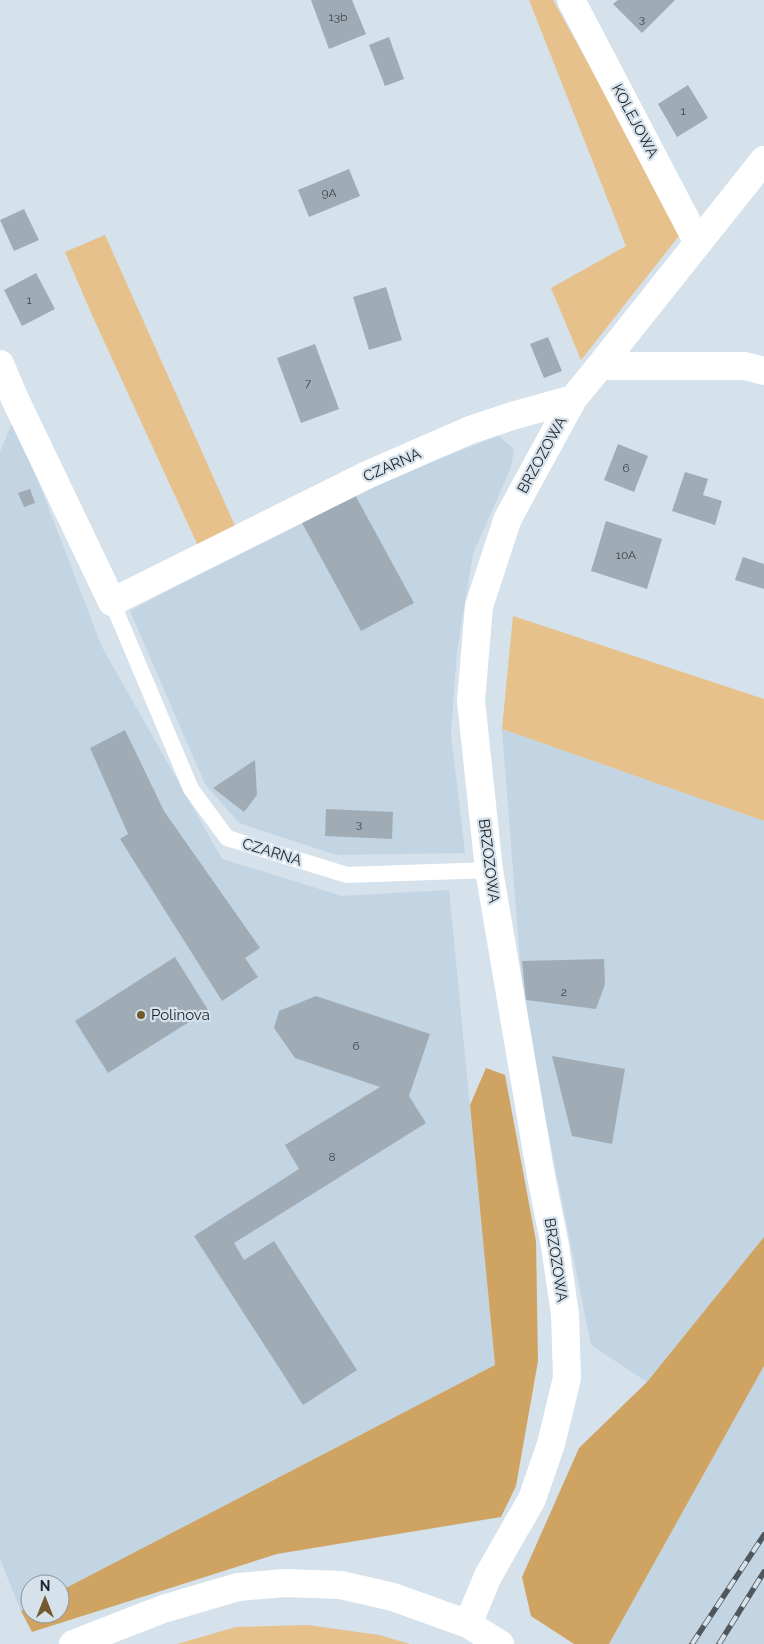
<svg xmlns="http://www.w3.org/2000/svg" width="764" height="1644" font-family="Raleway,sans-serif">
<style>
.built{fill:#c3d4e3}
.green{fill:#e6c18b}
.forest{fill:#cfa462}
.building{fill:#a0acb5}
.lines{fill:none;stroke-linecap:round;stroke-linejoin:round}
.lane{stroke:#fff;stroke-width:16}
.street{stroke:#fff;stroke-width:28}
.secondary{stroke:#fff;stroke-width:28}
.rail-casing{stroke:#4f565c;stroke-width:5.5}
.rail{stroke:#d5e1eb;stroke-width:4;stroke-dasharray:11;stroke-linecap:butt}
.poi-dot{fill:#75592c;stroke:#d5e1eb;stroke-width:2}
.labels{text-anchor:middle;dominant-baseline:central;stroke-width:4.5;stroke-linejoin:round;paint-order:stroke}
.number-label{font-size:12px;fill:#3f464b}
.street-label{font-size:15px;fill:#1f2428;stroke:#d5e1eb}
.poi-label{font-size:15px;fill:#1f2428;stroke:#d5e1eb;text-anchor:start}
</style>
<rect width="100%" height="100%" fill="#d5e1eb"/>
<!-- built -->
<path class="built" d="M14 418 102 647 222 859 342 896 449 890 495 1365 60 1591V1584H30V1607L21 1611 0 1559V452Z
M499 436 514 449 511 467 473 554 457 651 451 734 465 853 336 855 239 823 205 784 130 611 356 490Z
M502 729 764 821V1237L647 1382 591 1345 524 1012Z
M764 1366V1644H609Z"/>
<!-- green -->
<path class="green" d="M529 0H553L682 232 581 360 551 288 626 246Z
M105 235 236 528 199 548 92 315 65 252Z
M513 616 764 699V821L502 729Z
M308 1625 379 1635 410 1644H177L236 1627Z"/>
<!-- forest -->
<path class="forest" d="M486 1068 505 1075 536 1241 538 1361 516 1486 501 1517 277 1554 32 1632 21 1611 30 1607V1614H60V1591L495 1365 470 1105Z
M764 1237V1366L609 1644H574L531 1616 522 1577 579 1448 647 1382Z"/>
<!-- building -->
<path class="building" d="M311 0H352L366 34 329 49Z
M618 0H675L642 33 613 4Z
M389 37 404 79 385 86 369 45Z
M688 85 708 118 677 137 658 104Z
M349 169 360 196 309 217 298 190Z
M24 209 39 240 14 251 0 220Z
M36 273 55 309 22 326 4 290Z
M386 287 402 340 369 350 353 297Z
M548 337 562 371 544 378 530 344Z
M315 344 339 409 301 423 277 358Z
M618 444 648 456 634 492 604 480Z
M685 472 708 479 703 495 722 501 715 525 672 511Z
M30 489 35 503 24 507 18 493Z
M354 493 414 603 361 631 301 521Z
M606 521 662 539 647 589 591 571Z
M743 557 764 564V589L735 580Z
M125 730 164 811 260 948 245 958 258 977 222 1001 120 839 128 834 90 748Z
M255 760 257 795 244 812 213 788Z
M326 809 393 812 392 839 325 836Z
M175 957 208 1010 108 1073 75 1021Z
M604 959 605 984 596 1009 526 1000 522 961Z
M316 996 430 1034 409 1096 426 1123 234 1243 244 1260 274 1241 357 1370 303 1405 194 1236 299 1169 285 1145 380 1087 295 1058 274 1028 279 1011Z
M552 1056 625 1069 612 1144 572 1136Z"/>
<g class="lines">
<!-- lane -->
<path class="lane" d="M112 602 191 789 227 838 347 875 489 870"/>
<!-- street -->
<path class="street" d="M571 0 698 243
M0 364 14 397 112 602 367 475 470 430 512 416 573 399
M600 366H745L764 371
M468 1624 488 1576 532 1499 551 1444 567 1378 565 1314 555 1246 541 1176 489 870 471 701 479 606 508 518 573 399 600 366 764 160"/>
<!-- secondary -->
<path class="secondary" d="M73 1644 163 1609 238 1587 284 1583 341 1585 393 1597 468 1624 500 1644"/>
<defs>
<path id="rail" d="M692 1644 764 1535
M719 1644 764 1572"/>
</defs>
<!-- rail casing -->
<use href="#rail" class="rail-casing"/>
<!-- rail -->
<use href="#rail" class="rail"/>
</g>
<!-- markers -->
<circle class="poi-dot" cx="141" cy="1015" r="5"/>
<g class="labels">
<!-- number labels -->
<g class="number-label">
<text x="338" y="17">13b</text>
<text x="642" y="19">3</text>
<text x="683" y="111">1</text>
<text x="329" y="193">9A</text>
<text x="29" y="300">1</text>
<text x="308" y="383">7</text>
<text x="626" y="468">6</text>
<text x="626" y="555">10A</text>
<text x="359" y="824">3</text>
<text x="564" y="992">2</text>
<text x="356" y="1046">6</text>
<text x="332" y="1157">8</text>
</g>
<!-- street labels -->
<g class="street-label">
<text transform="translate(635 121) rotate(62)">KOLEJOWA</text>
<text transform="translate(542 455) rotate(-61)">BRZOZOWA</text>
<text transform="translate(392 465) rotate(-24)">CZARNA</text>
<text transform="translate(272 852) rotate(17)">CZARNA</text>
<text transform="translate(489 861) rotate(83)">BRZOZOWA</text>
<text transform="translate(556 1260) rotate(81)">BRZOZOWA</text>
</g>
<!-- poi labels -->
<g class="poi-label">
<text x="151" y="1015">Polinova</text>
</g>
</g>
<!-- north arrow -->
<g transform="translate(45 1599)"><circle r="24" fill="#d5e1eb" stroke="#8c959d"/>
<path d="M0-4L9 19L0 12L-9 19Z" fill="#75592c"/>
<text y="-8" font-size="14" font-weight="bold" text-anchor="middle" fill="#1f2428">N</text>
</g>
</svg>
